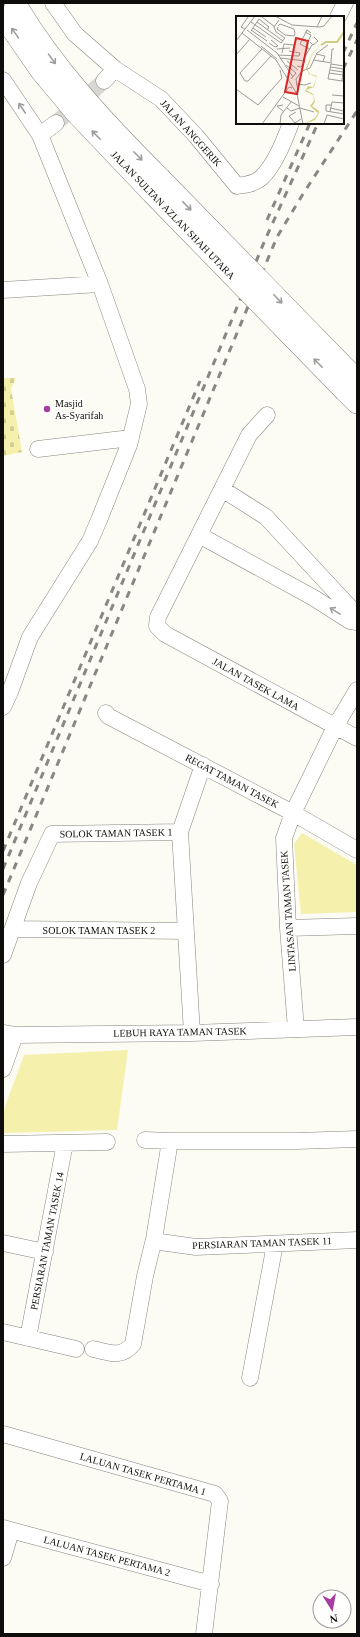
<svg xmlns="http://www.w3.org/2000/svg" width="360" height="1637" font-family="'Times New Roman',serif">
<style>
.cemetery{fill:url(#cemetery-stones)}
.park{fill:#f5f1ac}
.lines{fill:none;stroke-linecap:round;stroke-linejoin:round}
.minor-tunnel{stroke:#d8d7d1;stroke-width:16;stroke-dasharray:16 8;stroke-linecap:butt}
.minor-casing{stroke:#85857f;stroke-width:17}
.major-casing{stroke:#85857f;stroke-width:22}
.minor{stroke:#fff;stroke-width:16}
.major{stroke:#fff;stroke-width:21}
.rail{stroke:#888782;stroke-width:3;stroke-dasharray:7 7;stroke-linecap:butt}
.major-bridge-casing{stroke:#85857f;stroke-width:22;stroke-linecap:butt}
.major-bridge{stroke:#fff;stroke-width:21}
.oneway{stroke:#9f9e9d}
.poi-dot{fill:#a63ea1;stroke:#fffffe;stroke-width:1.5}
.labels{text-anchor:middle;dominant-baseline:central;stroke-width:3;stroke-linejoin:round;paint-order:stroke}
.street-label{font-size:10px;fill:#0e0d0b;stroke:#fffffe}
.poi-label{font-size:10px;fill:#0e0d0b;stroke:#fffffe;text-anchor:start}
.inset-river{fill:none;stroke:#d1cc82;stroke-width:2}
.inset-road{fill:none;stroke:#9d9c97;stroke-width:1}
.view{fill:#d62828;fill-opacity:0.15;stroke:#d62828;stroke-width:2}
.inset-edge{fill:none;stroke:#0e0d0b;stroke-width:2}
</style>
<defs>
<pattern id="cemetery-stones" width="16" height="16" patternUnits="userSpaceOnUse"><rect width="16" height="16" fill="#f5f1ac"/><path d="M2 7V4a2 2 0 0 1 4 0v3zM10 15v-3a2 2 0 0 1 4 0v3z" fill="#d1cd93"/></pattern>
</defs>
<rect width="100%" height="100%" fill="#fcfbf4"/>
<!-- cemetery -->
<path class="cemetery" d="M3 378H16L11 389 22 452 3 456Z"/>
<!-- park -->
<path class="park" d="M302 833 357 865V912L301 914 294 844Z
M128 1050 117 1130 3 1133V1112L24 1055Z"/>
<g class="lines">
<!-- minor-tunnel -->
<path class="minor-tunnel" d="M56 123 104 81"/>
<defs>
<path id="minor" d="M53 3 75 34 115 69 161 99 196 136 237 186C245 185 254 184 261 178 275 165 284 141 291 123
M338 17 345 3
M3 80 40 135 100 284 137 389 139 404 129 445 99 520 90 541 30 637 10 692 3 707
M104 81 115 69
M40 135 56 123
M3 290 100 284
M267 415 249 435 158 617 157 626 165 634 357 738
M38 449 131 438
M222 489 266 517 357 615
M199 535 314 598 350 621 357 622
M106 713 108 716 293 813 357 850
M288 928 357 926
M13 929 186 931
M3 955 29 883 52 834 180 832
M296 1029 288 928 284 838 293 813 335 727 357 690
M3 1033 15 1035 192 1033 357 1027
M192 1033 180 832 203 765
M3 1069 15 1035
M357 1139 297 1141H170L154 1239 160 1242 196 1247 357 1240
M145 1140 170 1141
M3 1144 107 1142
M3 1243 45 1252
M3 1332 76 1349
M28 1338 65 1143
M93 1349C109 1352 121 1359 133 1344L145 1276 154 1239
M250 1378 275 1244
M3 1434 215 1494 220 1501 204 1634
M3 1528 211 1584
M3 1558 11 1531"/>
<path id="major" d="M15 3C54 69 106 124 160 178
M3 16 41 71 76 113 152 193
M345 391 357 403"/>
</defs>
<!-- minor casing -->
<use href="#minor" class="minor-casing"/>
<!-- major casing -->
<use href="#major" class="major-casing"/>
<!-- minor -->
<use href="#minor" class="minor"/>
<!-- major -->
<use href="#major" class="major"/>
<!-- rail -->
<path class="rail" d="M343 53 357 23
M343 69 357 40
M267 220 310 123
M3 851 200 381
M3 869 265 240 318 123
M3 895 277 237 303 194 357 111"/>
<defs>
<path id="major-bridge" d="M160 178 355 378
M152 193 345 391"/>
</defs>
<!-- major-bridge casing -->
<use href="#major-bridge" class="major-bridge-casing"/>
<!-- major-bridge -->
<use href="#major-bridge" class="major-bridge"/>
</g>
<!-- one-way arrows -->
<defs><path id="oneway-shaft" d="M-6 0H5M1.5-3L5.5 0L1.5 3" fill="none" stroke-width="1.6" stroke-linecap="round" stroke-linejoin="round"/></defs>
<g class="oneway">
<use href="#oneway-shaft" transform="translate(15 33) rotate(-125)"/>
<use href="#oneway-shaft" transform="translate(52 59) rotate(54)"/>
<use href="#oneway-shaft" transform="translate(22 108) rotate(-124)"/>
<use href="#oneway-shaft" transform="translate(96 135) rotate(-134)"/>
<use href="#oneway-shaft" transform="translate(138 156) rotate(45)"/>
<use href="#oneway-shaft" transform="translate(187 206) rotate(46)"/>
<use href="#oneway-shaft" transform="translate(278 299) rotate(46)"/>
<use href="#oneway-shaft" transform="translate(318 363) rotate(-135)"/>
<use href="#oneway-shaft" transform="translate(335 611) rotate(-148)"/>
</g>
<!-- markers -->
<circle class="poi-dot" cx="47" cy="409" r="4"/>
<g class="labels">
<!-- street labels -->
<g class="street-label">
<text transform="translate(191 133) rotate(48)">JALAN ANGGERIK</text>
<text transform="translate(173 215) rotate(46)">JALAN SULTAN AZLAN SHAH UTARA</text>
<text transform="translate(256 684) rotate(29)">JALAN TASEK LAMA</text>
<text transform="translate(232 781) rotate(28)">REGAT TAMAN TASEK</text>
<text transform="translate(116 833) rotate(-1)">SOLOK TAMAN TASEK 1</text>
<text transform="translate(288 911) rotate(-94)">LINTASAN TAMAN TASEK</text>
<text x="99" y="930">SOLOK TAMAN TASEK 2</text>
<text transform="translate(180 1032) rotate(-1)">LEBUH RAYA TAMAN TASEK</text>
<text transform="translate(47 1241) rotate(-79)">PERSIARAN TAMAN TASEK 14</text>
<text transform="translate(262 1243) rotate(-2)">PERSIARAN TAMAN TASEK 11</text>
<text transform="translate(143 1474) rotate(16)">LALUAN TASEK PERTAMA 1</text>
<text transform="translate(107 1556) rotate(15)">LALUAN TASEK PERTAMA 2</text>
</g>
<!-- poi labels -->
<g class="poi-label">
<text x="55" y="403">Masjid<tspan x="55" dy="12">As-Syarifah</tspan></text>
</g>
</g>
<!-- overview -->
<g transform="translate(236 16)">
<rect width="108" height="108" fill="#fcfbf4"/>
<path d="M86 28 76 39 71 53 74 58 81 60 78 71 70 74 77 78 79 86 76 90 83 95V97L79 104 68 108 79 102 82 97 74 90 78 85 77 79 69 75 72 70 77 71 81 61 73 58 70 52 76 38Z" fill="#d1cc82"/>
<path class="inset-river" d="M85 29 90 26H101L108 16"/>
<path class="inset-road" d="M39 0 56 9 83 11 88 10 96 0M26 1 39 11M23 3 33 11 31 14M15 6 45 27 49 22 40 16M21 6 47 25M42 10 44 8 58 13 59 17M42 11 41 13 49 19 58 20 59 17M81 11 86 0M17 12 30 21M9 13 5 11 12 1M11 14 41 37 57 61M15 14 31 25M15 15 23 3M40 16 38 11 43 4M69 16 75 19 71 28M6 17 40 44 61 78 67 108M0 25 19 0M74 26 77 29 82 25 78 21M33 27 39 31 42 30 35 24M25 30 41 43M26 33 4 57 9 65H12L35 40M41 33 54 32M74 33 64 28 71 14 75 17M46 37 48 28 58 29 57 35M80 38 89 40 87 45M0 39 14 23M42 39 63 40 64 37 53 35M44 42 69 45 65 51 61 50M67 44 76 29M77 44 96 47M51 45 62 54M95 46 96 33H98M50 49 60 57 55 63M94 51 108 53M94 54 107 56M93 57 107 59M106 65 107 56V53L108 52V50L95 48 92 63H93L106 65 108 66M60 68 69 69 75 67M0 73 22 89 46 62 44 54M62 76 60 63 66 55 74 52 81 37 92 29M96 79 108 80M47 81 63 90M47 89 41 90 48 96M95 89H90V95L108 98M51 92 55 95 64 92M64 92 78 96M94 92 108 95M60 96 53 100 59 107 65 103M94 96 96 86 108 87M26 108 53 71 56 72M44 108 45 99 55 86M88 108 91 99 108 103"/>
<path class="view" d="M60 22 72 25 61 78 49 76Z"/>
<rect width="108" height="108" class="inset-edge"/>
</g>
<!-- border -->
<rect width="360" height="1637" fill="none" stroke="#0e0d0b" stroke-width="8"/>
<!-- north arrow -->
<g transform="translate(332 1609) rotate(169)"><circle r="19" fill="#fffffe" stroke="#9f9e9d"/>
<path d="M0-3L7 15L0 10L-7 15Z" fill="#a63ea1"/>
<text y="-6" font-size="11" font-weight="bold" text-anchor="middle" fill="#0e0d0b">N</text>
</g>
</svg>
